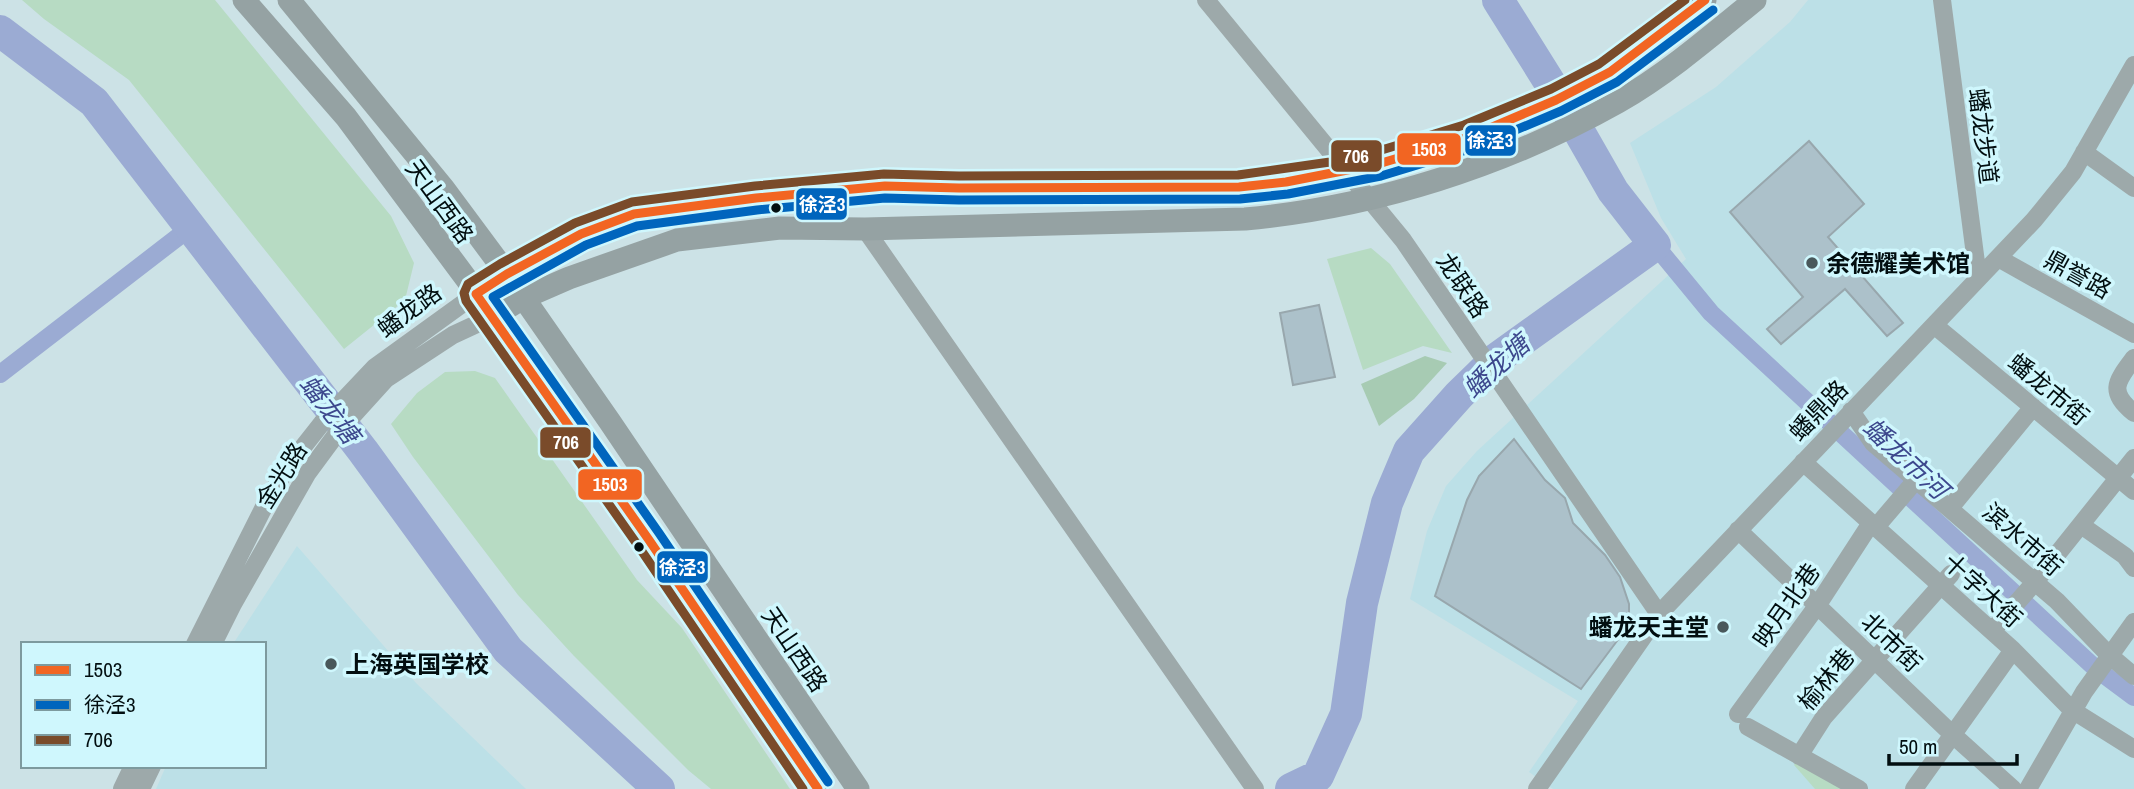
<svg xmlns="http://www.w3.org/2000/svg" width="2134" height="789" font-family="'Archivo Narrow','Noto Sans SC',sans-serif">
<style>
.built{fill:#bce0e7}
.green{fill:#b7dbc3}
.forest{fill:#a7cbb3}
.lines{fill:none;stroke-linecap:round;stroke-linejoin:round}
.canal{stroke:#9babd3;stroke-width:18}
.river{stroke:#9babd3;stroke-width:32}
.building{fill:#acc1ca;stroke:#98a7ad;stroke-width:2}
.minor{stroke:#9da9aa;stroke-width:18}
.major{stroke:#95a2a3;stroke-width:23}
.bus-1-casing{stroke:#cff7fd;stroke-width:14}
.bus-2-casing{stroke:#cff7fd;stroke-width:14}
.bus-3-casing{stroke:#cff7fd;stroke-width:14}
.bus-1{stroke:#f26522;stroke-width:9}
.bus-2{stroke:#0065bd;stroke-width:9}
.bus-3{stroke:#7a4b2a;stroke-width:9}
.bus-dot{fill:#020e10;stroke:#cff7fd;stroke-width:2.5}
.poi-dot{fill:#49585b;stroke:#cff7fd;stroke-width:2.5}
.labels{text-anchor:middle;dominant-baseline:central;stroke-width:7;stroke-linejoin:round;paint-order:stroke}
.street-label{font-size:24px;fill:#020e10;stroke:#cff7fd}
.poi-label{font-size:24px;font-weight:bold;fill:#020e10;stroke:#cff7fd;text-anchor:start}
.water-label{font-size:26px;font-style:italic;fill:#3d488d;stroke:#cff7fd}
.line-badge{stroke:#cff7fd;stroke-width:2.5}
.badge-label{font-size:19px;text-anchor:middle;font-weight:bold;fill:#fff}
</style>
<rect width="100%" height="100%" fill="#cce2e6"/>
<!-- built -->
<path class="built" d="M1808 0H2134V789H1553L1529 772 1578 701 1410 599 1427 531 1446 486 1477 451 1686 259 1661 218 1630 143 1716 87 1790 22Z
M297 546 416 683 526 789H156L166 766H264V644H233Z"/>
<!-- green -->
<path class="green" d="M22 0H215L391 216 414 263 405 300 344 349 129 80 44 19Z
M1371 248 1390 264 1452 353 1423 346 1363 370 1327 259Z
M475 371 495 378 637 580 682 628 790 789H711L688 770 574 656 518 595 413 457 391 424 417 393 445 372Z
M1798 758 1854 789H1815L1794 765Z"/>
<!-- forest -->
<path class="forest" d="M1425 356 1447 363 1414 399 1379 426 1361 384Z"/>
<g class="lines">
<!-- canal -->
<path class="canal" d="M1655 245 1711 313 2095 668 2134 697
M0 374 191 227"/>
<!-- river -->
<path class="river" d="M0 31 94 102 363 451 508 650 659 789
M1291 789 1318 776 1346 714 1362 603 1387 503 1409 451 1459 395 1496 359 1655 245 1613 191 1565 107 1498 0"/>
</g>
<!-- building -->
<path class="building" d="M1809 141 1864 204 1828 237 1903 323 1887 336 1845 289 1781 344 1767 329 1803 297 1730 212Z
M1319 305 1335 377 1293 385 1280 313Z
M1514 439 1545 480 1565 498 1573 523 1605 555 1620 577 1629 604V625L1581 689 1435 596 1467 500 1479 476Z"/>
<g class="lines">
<!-- minor -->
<path class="minor" d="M1206 0 1403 240 1659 614
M1942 0 1978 278
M2084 152 2134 188
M865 229 1255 789
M1998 258 2134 334
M1934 325 2134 491
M2134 358C2116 382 2108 391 2134 413
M1851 411 1873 443 2057 601 2109 655 2134 676
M1803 462 2013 650 2072 710 2134 749
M1950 508 2033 407
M2081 525 2125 556 2134 568
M1876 527 1916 480
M1738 530 1952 734 2013 789
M1992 631 2035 582 2134 458
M195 644 269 497 292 461 322 423 375 367 476 294
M213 644 233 604 307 474 338 432 386 379 453 335 494 316
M1738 714 1817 606 1871 523
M1748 727 1859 789
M1799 756 1824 717 1951 574
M122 789 133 766
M141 789 152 766
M1537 789 1659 614 2034 220 2073 172 2134 65
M1914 789 2013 650
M2028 789 2084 692 2134 622"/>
<!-- major -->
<path class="major" d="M244 0 346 117 494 316 818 789
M289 0 444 189 507 274 610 422 858 789
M476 294 507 274 581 234 634 214 756 198 885 186 959 188 1239 187C1364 176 1487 139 1598 79 1609 73 1619 65 1629 58 1655 39 1680 20 1705 0
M494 316 523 298 569 278 677 240 780 228 865 229 1245 219C1375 207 1504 166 1618 102 1667 74 1711 36 1755 0"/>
<defs>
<path id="bus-1" d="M818 789 649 540 476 294 507 274 581 234 634 214 756 198 885 186 959 188 1239 187 1286 182 1378 164 1469 137 1556 100 1610 72 1705 0"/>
<path id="bus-2" d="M828 782 659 533 493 297 586 245 637 226 757 210 885 198 959 200 1240 199 1288 194 1381 176 1473 148 1561 111 1617 82 1713 10"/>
<path id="bus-3" d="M803 789 639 547 466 301 464 293 468 284 500 264 575 223 632 202 755 186 884 174 959 176 1238 175 1330 162 1375 152 1464 125 1551 89 1599 64 1685 0"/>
</defs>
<!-- bus-1 casing -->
<use href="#bus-1" class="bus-1-casing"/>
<!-- bus-2 casing -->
<use href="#bus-2" class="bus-2-casing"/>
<!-- bus-3 casing -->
<use href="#bus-3" class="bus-3-casing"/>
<!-- bus-1 -->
<use href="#bus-1" class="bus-1"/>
<!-- bus-2 -->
<use href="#bus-2" class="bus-2"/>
<!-- bus-3 -->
<use href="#bus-3" class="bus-3"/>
</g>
<!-- markers -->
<g class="bus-dot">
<circle cx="776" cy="208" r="6"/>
<circle cx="639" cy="547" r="6"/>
</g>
<g class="poi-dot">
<circle cx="1812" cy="263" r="7"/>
<circle cx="1723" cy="627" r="7"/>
<circle cx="331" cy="664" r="7"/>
</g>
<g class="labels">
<!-- street labels -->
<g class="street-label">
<text transform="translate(1984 136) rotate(83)">蟠龙步道</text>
<text transform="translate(440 201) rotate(54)">天山西路</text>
<text transform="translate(2078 274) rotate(29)">鼎誉路</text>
<text transform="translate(1463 285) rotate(56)">龙联路</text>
<text transform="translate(409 310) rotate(-36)">蟠龙路</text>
<text transform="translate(2049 389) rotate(40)">蟠龙市街</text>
<text transform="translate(1818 410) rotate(-46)">蟠鼎路</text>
<text transform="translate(281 475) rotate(-58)">金光路</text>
<text transform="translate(2023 539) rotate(41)">滨水市街</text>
<text transform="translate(1983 590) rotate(42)">十字大街</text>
<text transform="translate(1786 605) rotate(-55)">映月北巷</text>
<text transform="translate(1892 642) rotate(44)">北市街</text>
<text transform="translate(795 649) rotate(56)">天山西路</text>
<text transform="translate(1826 679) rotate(-50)">榆林巷</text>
</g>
<!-- poi labels -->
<g class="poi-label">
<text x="1826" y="263">余德耀美术馆</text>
<text x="1709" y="627" text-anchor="end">蟠龙天主堂</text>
<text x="345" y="664">上海英国学校</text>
</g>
<!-- water labels -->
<g class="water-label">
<text transform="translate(1496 366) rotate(-42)">蟠龙塘</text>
<text transform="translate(330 409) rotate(52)">蟠龙塘</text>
<text transform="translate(1906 458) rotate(43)">蟠龙市河</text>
</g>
</g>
<g class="line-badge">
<rect x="1464" y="124" width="53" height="33" rx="7" fill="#0065bd"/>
<rect x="1396" y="132" width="66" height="34" rx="7" fill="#f26522"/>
<rect x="1330" y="139" width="53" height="34" rx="7" fill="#7a4b2a"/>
<rect x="795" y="187" width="53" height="34" rx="7" fill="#0065bd"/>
<rect x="539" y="426" width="53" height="33" rx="7" fill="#7a4b2a"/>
<rect x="577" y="468" width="66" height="33" rx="7" fill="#f26522"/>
<rect x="656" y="550" width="53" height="34" rx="7" fill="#0065bd"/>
</g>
<g class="badge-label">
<text x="1490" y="147">徐泾3</text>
<text x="1429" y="156">1503</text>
<text x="1356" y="163">706</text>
<text x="822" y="211">徐泾3</text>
<text x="566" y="449">706</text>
<text x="610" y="491">1503</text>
<text x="682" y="574">徐泾3</text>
</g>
<!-- legend -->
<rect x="21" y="642" width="245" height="126" fill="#cff7fd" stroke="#7d9a9e" stroke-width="2"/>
<rect x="35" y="665" width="35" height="10" fill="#f26522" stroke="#7d9a9e" stroke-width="2"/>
<text x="84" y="677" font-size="21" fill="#020e10">1503</text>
<rect x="35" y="700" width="35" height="10" fill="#0065bd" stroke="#7d9a9e" stroke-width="2"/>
<text x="84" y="712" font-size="21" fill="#020e10">徐泾3</text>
<rect x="35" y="735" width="35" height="10" fill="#7a4b2a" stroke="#7d9a9e" stroke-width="2"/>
<text x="84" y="747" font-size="21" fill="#020e10">706</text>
<!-- scale -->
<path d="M1889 754v10h128v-10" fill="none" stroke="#020e10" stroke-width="3.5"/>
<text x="1899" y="754" font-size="21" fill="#020e10" stroke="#cff7fd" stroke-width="5" paint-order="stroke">50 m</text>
</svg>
